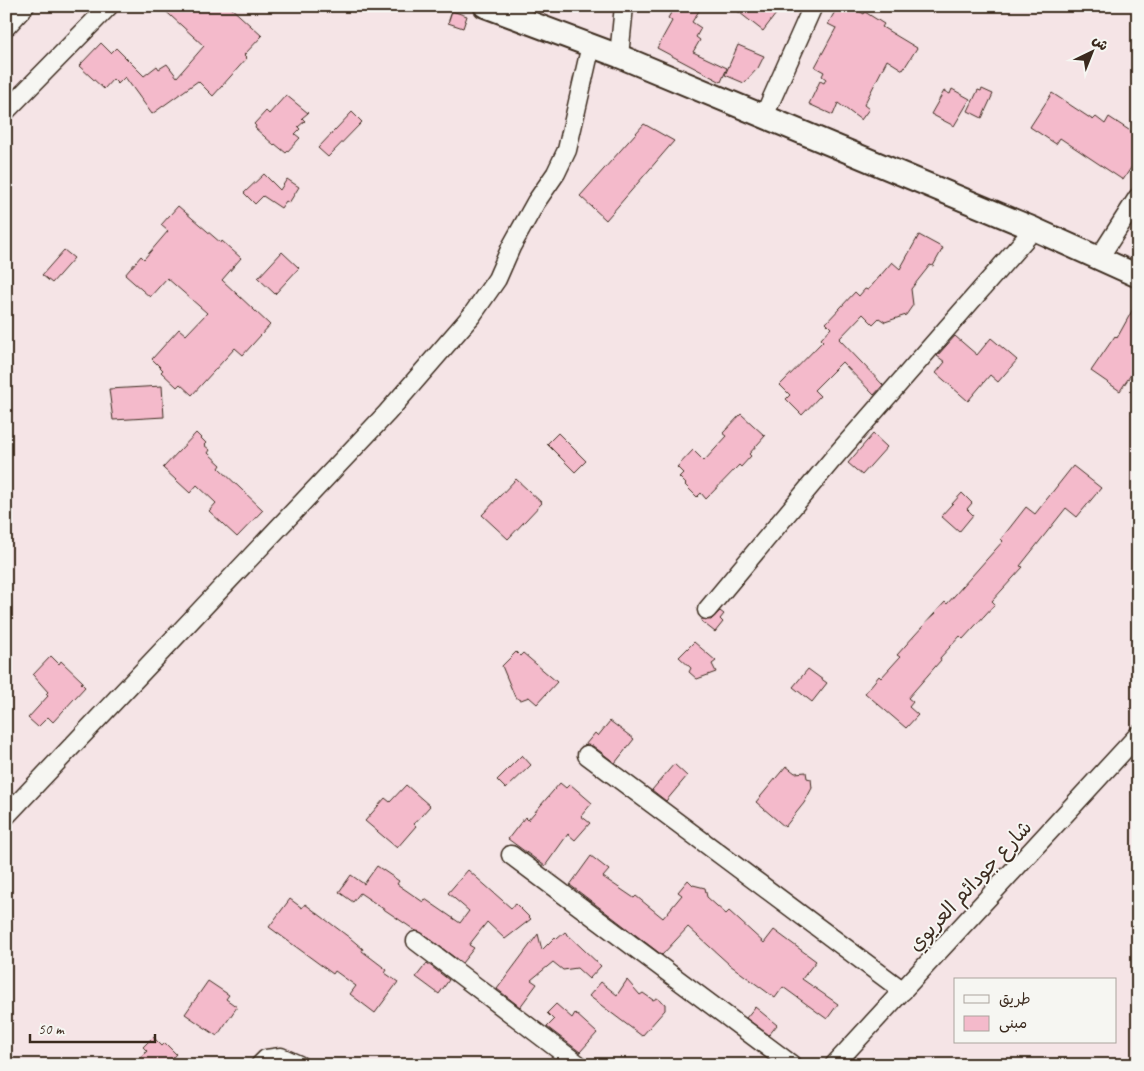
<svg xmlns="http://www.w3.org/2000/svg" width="1144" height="1071" font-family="Caveat,'Playpen Sans Arabic',sans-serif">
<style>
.building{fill:#f4bacb;stroke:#3b2a1e}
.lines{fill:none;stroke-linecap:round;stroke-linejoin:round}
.minor-casing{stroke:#3b2a1e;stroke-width:21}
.tertiary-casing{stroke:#3b2a1e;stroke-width:26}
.minor{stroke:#f6f6f2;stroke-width:18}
.tertiary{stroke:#f6f6f2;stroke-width:22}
.labels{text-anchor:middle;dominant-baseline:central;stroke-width:4;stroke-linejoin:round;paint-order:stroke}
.street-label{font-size:20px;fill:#3b2a1e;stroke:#f6f6f2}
</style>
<rect width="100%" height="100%" fill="#f5e4e6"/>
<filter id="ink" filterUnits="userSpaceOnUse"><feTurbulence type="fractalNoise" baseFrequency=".02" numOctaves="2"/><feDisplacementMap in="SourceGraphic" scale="10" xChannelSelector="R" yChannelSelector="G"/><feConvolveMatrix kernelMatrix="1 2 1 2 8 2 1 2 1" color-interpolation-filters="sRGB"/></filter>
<g filter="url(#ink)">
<!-- building -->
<path class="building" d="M160 6H229L262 36 244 55 247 58 213 96 198 81 152 114 125 77 118 84 113 79 104 89 79 66 101 43 111 53 116 48 144 76 157 66 159 69 167 64 177 77 204 46Z
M675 6H702L692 22 701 28 696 37 700 40 693 52 727 68 721 82 657 48 672 21 668 18Z
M731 6H782L763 31Z
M838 6H850L864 14 865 12 884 24 882 27 917 48 903 70 887 60 864 105 869 109 861 120 838 103 833 115 809 104 820 81 824 83 826 79 822 76 824 72 815 67 836 28 828 24Z
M452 11 467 16 463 28 448 23Z
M738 45 764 56 758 68 744 83 725 75Z
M952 89 970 99 954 126 931 114 944 91 950 94Z
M982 89 993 94 982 118 968 111 978 90 981 91Z
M1052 93 1093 120 1096 117 1105 124 1109 117 1138 136V157L1123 180 1060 138 1056 144 1030 127Z
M286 95 308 113 302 118 305 121 298 127 300 129 295 134 300 138 286 153 275 144 274 145 255 128 256 126 254 124 266 111 269 114Z
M352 112 362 122 328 157 318 148Z
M644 124 674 141 606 220 580 196Z
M264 174 280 190 287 179 299 187 289 203 286 201 281 208 263 196 255 204 244 193Z
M178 206 221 243 222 241 241 258 222 280 270 325 243 355 235 348 192 395 180 384 177 387 161 372 163 370 152 359 179 329 186 335 207 313 167 278 150 297 125 275 141 256 144 259 168 231 161 225Z
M919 235 943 248 933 266 930 265 911 289 913 305 906 315 885 322 879 318 873 324 863 314 839 339 883 385 874 395 842 362 814 390 820 396 802 415 786 399 790 395 780 385 823 341 821 339 831 328 826 323 855 292 859 296 865 289 868 290 892 262 900 269Z
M64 250 74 258 52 283 42 275Z
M282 252 299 268 275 294 258 278Z
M1138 300V364L1120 391 1091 371 1115 336 1117 338Z
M955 336 977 355 991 338 1017 360 998 382 990 375 968 401 936 373 945 362 937 356Z
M162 386 164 417 113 420 109 389Z
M741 414 765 436 749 454 751 456 741 467 739 465 706 499 701 493 697 497 685 485 686 484 679 477 683 473 677 467 693 450 704 461 727 436 723 433Z
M196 433 206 443 204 445 210 450 208 453 221 465 219 468 263 510 237 537 209 511 216 503 197 485 190 493 163 468Z
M558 433 586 461 575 472 547 444Z
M873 434 887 447 862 475 848 463Z
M1073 466 1101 488 1077 517 1066 508 1020 566 1023 567 992 601 995 604 963 639 960 636 940 658 941 660 908 698 913 702 909 707 918 715 906 728 865 693 879 676 881 678 900 657 897 655 914 636 945 602 947 604 1003 541 1001 539 1026 507 1035 514Z
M516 479 542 503 508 539 482 515Z
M962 493 972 503 967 509 973 515 959 532 941 516Z
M720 611 724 614 720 619 723 622 715 632 701 621 702 619 711 620Z
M694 642 716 661 712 664 716 672 697 679 689 672 691 668 679 657Z
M516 652 520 656 523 653 557 682 537 704 529 697 521 700 515 697 502 666Z
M51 656 59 664 61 661 83 682 81 683 85 687 53 722 48 717 38 727 28 718 48 696 46 694 48 692 33 675Z
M808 669 827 683 812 702 793 687Z
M610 721 634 739 615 763 593 746 585 745 595 733 598 736Z
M522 755 531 765 506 789 497 780Z
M674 764 687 776 666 801 652 790Z
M786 766 795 773 806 772 807 778 811 779 812 788 804 803 785 827 756 802Z
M560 783 566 788 570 784 592 803 581 816 590 823 575 840 568 834 545 866 508 839 525 817 528 820Z
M406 785 430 806 414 824 416 826 397 848 365 821 385 798 390 802Z
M591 856 609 870 603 877 634 898 636 896 663 918 682 895 678 892 688 880 693 885 705 888 707 897 726 914 729 911 764 943 774 930 816 961 802 979 838 1004 827 1019 783 987 775 998 730 965 688 927 662 955 570 885Z
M377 866 399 881 397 884 423 902 425 899 460 923 469 911 448 893 468 870 511 908 516 904 531 919 505 939 487 922 469 945 474 948 462 963 422 933 416 931 360 893 353 902 339 892 351 875 364 884Z
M290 899 302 908 305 904 350 938 363 949 362 951 387 970 385 973 398 982 375 1013 350 994 356 986 335 971 333 974 269 927Z
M565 932 601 966 589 979 577 968 563 970 553 962 531 980 537 984 520 1007 497 989 538 934 542 950 555 937 557 939Z
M427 963 449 980 439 994 416 977Z
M627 980 640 995 643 993 653 1000 657 998 665 1004V1010L642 1036 589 996 601 982 617 995Z
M208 981 229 995 226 999 237 1007 217 1036 185 1014Z
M556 1004 572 1018 575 1013 597 1033 580 1052 547 1027 554 1020 547 1013Z
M755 1007 777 1025 769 1035 746 1018Z
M153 1037 162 1046 165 1043 176 1054 166 1065H134L147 1051 143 1047Z"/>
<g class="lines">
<defs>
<path id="minor" d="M6 27 25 6
M619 56 624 6
M6 111 109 6
M764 116 813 6
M1099 258 1138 197
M707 610 831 461 1034 229
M587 755 903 991
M6 816 387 413 472 315 497 279 511 247 536 202 556 173 567 150 591 45
M511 855 792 1065
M416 941 579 1065
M260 1065 266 1059 281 1057 299 1065
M834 1065 1138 735"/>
<path id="tertiary" d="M485 6 619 56 1034 229 1138 276"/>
</defs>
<!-- minor casing -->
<use href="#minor" class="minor-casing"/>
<!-- tertiary casing -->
<use href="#tertiary" class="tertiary-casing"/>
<!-- minor -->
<use href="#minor" class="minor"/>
<!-- tertiary -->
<use href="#tertiary" class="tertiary"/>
</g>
</g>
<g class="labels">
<!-- street labels -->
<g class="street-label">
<text transform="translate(970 886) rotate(-47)">شارع جودائم العريوي</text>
</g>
</g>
<!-- margin -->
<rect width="1144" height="1071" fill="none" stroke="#f6f6f2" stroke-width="25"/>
<rect x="12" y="12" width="1119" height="1046" fill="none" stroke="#3b2a1e" stroke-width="2" filter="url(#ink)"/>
<!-- legend -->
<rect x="954" y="978" width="162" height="65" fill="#f6f6f2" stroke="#aba49d"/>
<rect x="964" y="995" width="25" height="8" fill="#f6f6f2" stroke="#aba49d"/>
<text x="999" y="1004" font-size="15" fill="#3b2a1e">طريق</text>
<rect x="964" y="1016" width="25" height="15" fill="#f4bacb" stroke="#aba49d"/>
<text x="999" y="1028" font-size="15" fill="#3b2a1e">مبنى</text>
<!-- north arrow -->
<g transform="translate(1092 52) rotate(43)" stroke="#f6f6f2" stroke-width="4" paint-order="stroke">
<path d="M0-4L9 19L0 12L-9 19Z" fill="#3b2a1e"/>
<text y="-8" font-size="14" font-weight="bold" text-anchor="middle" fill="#3b2a1e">ش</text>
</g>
<!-- scale -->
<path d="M30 1034v8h125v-8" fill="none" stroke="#3b2a1e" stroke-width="2.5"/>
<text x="38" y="1034" font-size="15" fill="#3b2a1e" stroke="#f6f6f2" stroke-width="4" paint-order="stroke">50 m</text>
</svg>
